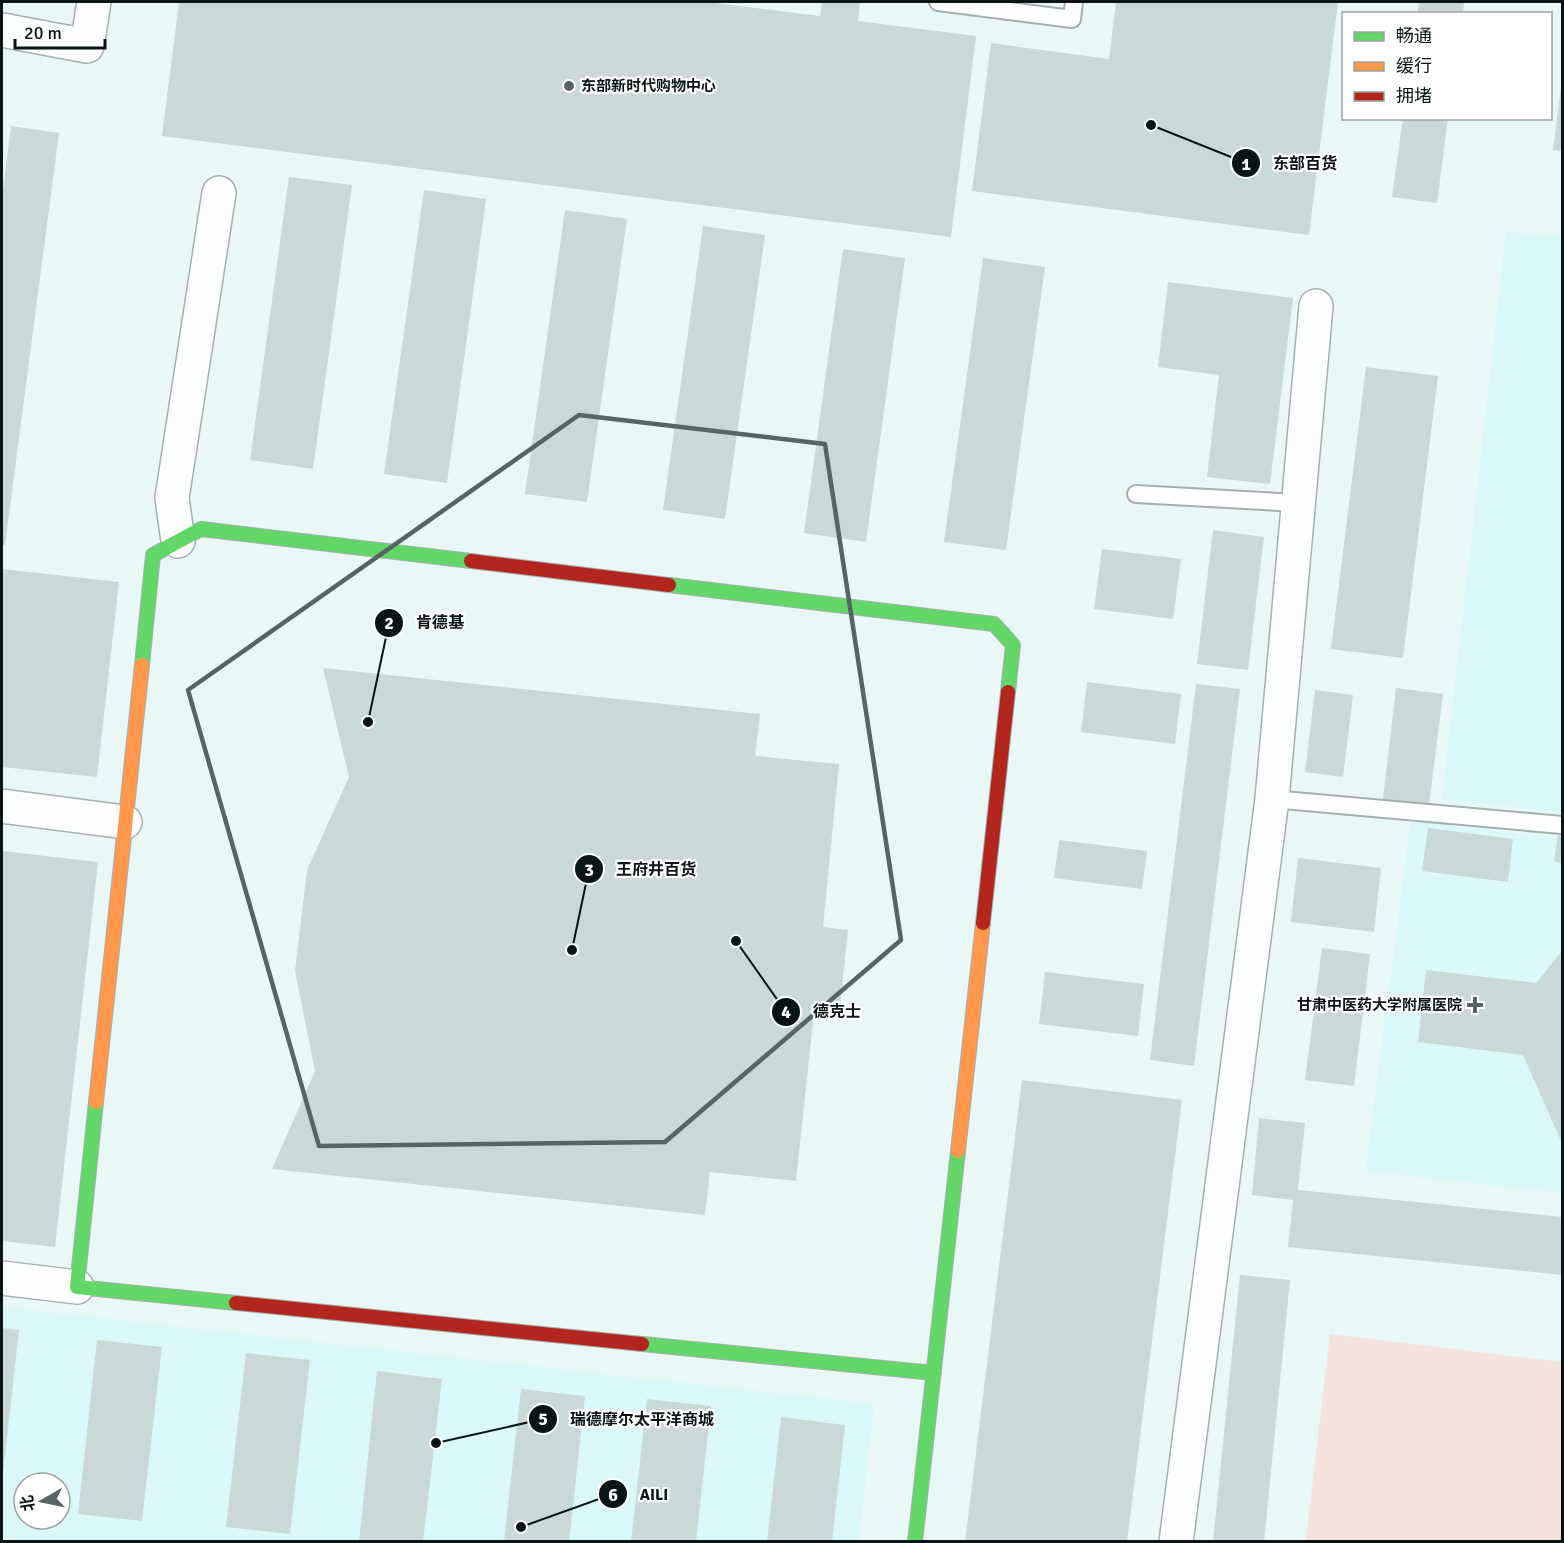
<svg xmlns="http://www.w3.org/2000/svg" width="1564" height="1543" font-family="Signika,'Noto Sans SC',sans-serif">
<style>
.built{fill:#daf8f8;fill-rule:evenodd}
.green{fill:#f4e2de}
.building{fill:#cbd8d8}
.lines{fill:none;stroke-linecap:round;stroke-linejoin:round}
.lane-casing{stroke:#a4b0b0;stroke-width:20}
.street-casing{stroke:#a4b0b0;stroke-width:36}
.fast-casing{stroke:#a4b0b0;stroke-width:16}
.slow-casing{stroke:#a4b0b0;stroke-width:16}
.jam-casing{stroke:#a4b0b0;stroke-width:16}
.lane{stroke:#fcfefe;stroke-width:16}
.street{stroke:#fcfefe;stroke-width:33}
.fast{stroke:#63d668;stroke-width:14}
.slow{stroke:#ff974d;stroke-width:14}
.jam{stroke:#b3261e;stroke-width:14}
.marked{fill:none;stroke:#576364;stroke-width:4.5;stroke-linejoin:round}
.poi-dot{fill:#576364;stroke:#fff;stroke-width:2}
.labels{text-anchor:middle;dominant-baseline:central;stroke-width:4.5;stroke-linejoin:round;paint-order:stroke}
.poi-label{font-size:15px;font-weight:bold;fill:#091415;stroke:#fff;text-anchor:start}
.leader{fill:none;stroke:#091415;stroke-width:2}
.callout-dot{fill:#091415;stroke:#fff;stroke-width:2}
.mark-label{font-size:18px;text-anchor:middle;font-weight:bold;fill:#fff}
.callout-label{font-size:16px;text-anchor:middle;font-weight:bold;fill:#091415;stroke:#fff;stroke-width:4.5;stroke-linejoin:round;paint-order:stroke}
</style>
<rect width="100%" height="100%" fill="#e9f7f7"/>
<!-- built -->
<path class="built" d="M1506 232 1562 237V813L1442 799Z
M1411 820 1562 839V1193L1365 1171Z
M2 1307 874 1404 859 1541 2 1542ZM24 1483H60V1519H24Z"/>
<!-- green -->
<path class="green" d="M1330 1334 1562 1362V1541L1325 1542 1306 1539Z"/>
<!-- building -->
<path class="building" d="M179 2H707L820 16 822 2H860L858 21 976 36 951 237 162 136Z
M1116 2H1338L1309 235 972 191 991 43 1109 59Z
M1419 2H1464L1463 14H1417Z
M1561 87H1562V151L1553 150Z
M1403 118H1448L1437 203 1392 197Z
M11 126 59 133 5 545H2V199Z
M289 177 352 185 313 469 250 460Z
M424 190 486 199 447 483 384 474Z
M565 210 627 219 587 502 525 494Z
M703 226 765 235 725 519 663 510Z
M843 249 905 258 866 542 804 533Z
M983 258 1045 267 1006 550 944 542Z
M1168 282 1293 298 1270 484 1207 477 1219 375 1158 367Z
M1366 367 1438 376 1403 658 1331 649Z
M1213 530 1264 537 1248 670 1197 664Z
M1102 549 1181 559 1173 619 1094 609Z
M2 569 119 582 97 777 2 767Z
M323 668 760 714 755 756 839 764 823 927 848 930 840 1006 815 1003 796 1181 710 1172 705 1215 272 1169 315 1071 295 971 307 870 349 777Z
M1087 682 1181 694 1175 744 1081 732Z
M1196 684 1240 689 1194 1066 1150 1060Z
M1396 688 1443 694 1429 805 1383 799Z
M1315 690 1353 695 1343 777 1305 772Z
M1428 828 1513 839 1508 882 1422 871Z
M1558 835 1562 836V863L1554 862Z
M1059 840 1147 851 1142 889 1054 878Z
M2 851 98 862 55 1247 2 1241Z
M1298 858 1381 868 1374 932 1291 922Z
M1322 948 1370 954 1354 1086 1305 1080Z
M1562 951V1143L1523 1055 1418 1042 1426 970 1536 983Z
M1045 972 1144 984 1138 1036 1039 1024Z
M1022 1080 1182 1100 1127 1542H965Z
M1259 1118 1305 1123 1298 1190 1562 1217V1275L1288 1247 1293 1200 1252 1195Z
M1240 1275 1290 1280 1264 1542H1213Z
M2 1328 19 1330 3 1474 2 1473Z
M97 1340 162 1347 142 1521 78 1514Z
M246 1353 310 1360 290 1534 226 1527Z
M377 1371 442 1379 423 1542H359Z
M521 1389 585 1396 569 1542H504Z
M647 1399 711 1406 696 1542H631Z
M781 1417 845 1425 832 1542H767Z"/>
<g class="lines">
<defs>
<path id="lane" d="M938 2 1072 19 1074 2
M1136 494 1299 503
M1272 799 1562 825"/>
<path id="street" d="M2 30 87 46 94 2
M178 541 172 498 219 193
M2 806 125 822
M2 1278 77 1287
M1176 1542 1272 799 1316 306"/>
<path id="fast" d="M669 585 994 624 1013 645 1008 692
M142 665 153 555 201 529 471 561
M96 1102 77 1287 236 1303
M642 1344 934 1373
M915 1542 958 1151"/>
<path id="slow" d="M96 1102 142 665
M958 1151 983 923"/>
<path id="jam" d="M471 561 669 585
M983 923 1008 692
M236 1303 642 1344"/>
</defs>
<!-- lane casing -->
<use href="#lane" class="lane-casing"/>
<!-- street casing -->
<use href="#street" class="street-casing"/>
<!-- fast casing -->
<use href="#fast" class="fast-casing"/>
<!-- slow casing -->
<use href="#slow" class="slow-casing"/>
<!-- jam casing -->
<use href="#jam" class="jam-casing"/>
<!-- lane -->
<use href="#lane" class="lane"/>
<!-- street -->
<use href="#street" class="street"/>
<!-- fast -->
<use href="#fast" class="fast"/>
<!-- slow -->
<use href="#slow" class="slow"/>
<!-- jam -->
<use href="#jam" class="jam"/>
</g>
<!-- marked area -->
<path class="marked" d="M579 415 825 444 901 940 665 1142 319 1146 188 690Z"/>
<!-- markers -->
<g class="poi-dot">
<circle cx="569" cy="86" r="6"/>
<path d="M1472 996h6v6h6v6h-6v6h-6v-6h-6v-6h6z"/>
</g>
<g class="labels">
<!-- poi labels -->
<g class="poi-label">
<text x="581" y="86">东部新时代购物中心</text>
<text x="1462" y="1005" text-anchor="end">甘肃中医药大学附属医院</text>
</g>
</g>
<!-- callouts -->
<path class="leader" d="M1151 125L1246 163M368 722L389 623M572 950L589 869M736 941L786 1012M436 1443L543 1419M521 1527L613 1494"/>
<g class="callout-dot">
<circle cx="1151" cy="125" r="6"/>
<circle cx="368" cy="722" r="6"/>
<circle cx="572" cy="950" r="6"/>
<circle cx="736" cy="941" r="6"/>
<circle cx="436" cy="1443" r="6"/>
<circle cx="521" cy="1527" r="6"/>
<circle cx="1246" cy="163" r="15"/>
<circle cx="389" cy="623" r="15"/>
<circle cx="589" cy="869" r="15"/>
<circle cx="786" cy="1012" r="15"/>
<circle cx="543" cy="1419" r="15"/>
<circle cx="613" cy="1494" r="15"/>
</g>
<g class="mark-label">
<text x="1246" y="170">1</text>
<text x="389" y="629">2</text>
<text x="589" y="876">3</text>
<text x="786" y="1018">4</text>
<text x="543" y="1425">5</text>
<text x="613" y="1501">6</text>
</g>
<g class="callout-label">
<text x="1305" y="169">东部百货</text>
<text x="440" y="628">肯德基</text>
<text x="656" y="875">王府井百货</text>
<text x="837" y="1017">德克士</text>
<text x="642" y="1425">瑞德摩尔太平洋商城</text>
<text x="654" y="1500">AILI</text>
</g>
<!-- border -->
<rect width="1564" height="1543" fill="none" stroke="#091415" stroke-width="6"/>
<!-- legend -->
<rect x="1342" y="12" width="210" height="108" fill="#ffffff" stroke="#9da1a1" stroke-width="1.5"/>
<rect x="1354" y="32" width="30" height="9" fill="#63d668" stroke="#9da1a1" stroke-width="1.5"/>
<text x="1396" y="42" font-size="18" fill="#091415">畅通</text>
<rect x="1354" y="62" width="30" height="9" fill="#ff974d" stroke="#9da1a1" stroke-width="1.5"/>
<text x="1396" y="72" font-size="18" fill="#091415">缓行</text>
<rect x="1354" y="92" width="30" height="9" fill="#b3261e" stroke="#9da1a1" stroke-width="1.5"/>
<text x="1396" y="102" font-size="18" fill="#091415">拥堵</text>
<!-- north arrow -->
<g transform="translate(42 1501) rotate(261)"><circle r="28" fill="#ffffff" stroke="#9da1a1" stroke-width="1.5"/>
<path d="M0-4.5L10 22L0 15L-10 22Z" fill="#576364"/>
<text y="-9" font-size="16" font-weight="bold" text-anchor="middle" fill="#091415">北</text>
</g>
<!-- scale -->
<path d="M15 39v9h90v-9" fill="none" stroke="#091415" stroke-width="3"/>
<text x="24" y="39" font-size="18" fill="#091415" stroke="#ffffff" stroke-width="4.5" paint-order="stroke">20 m</text>
</svg>
